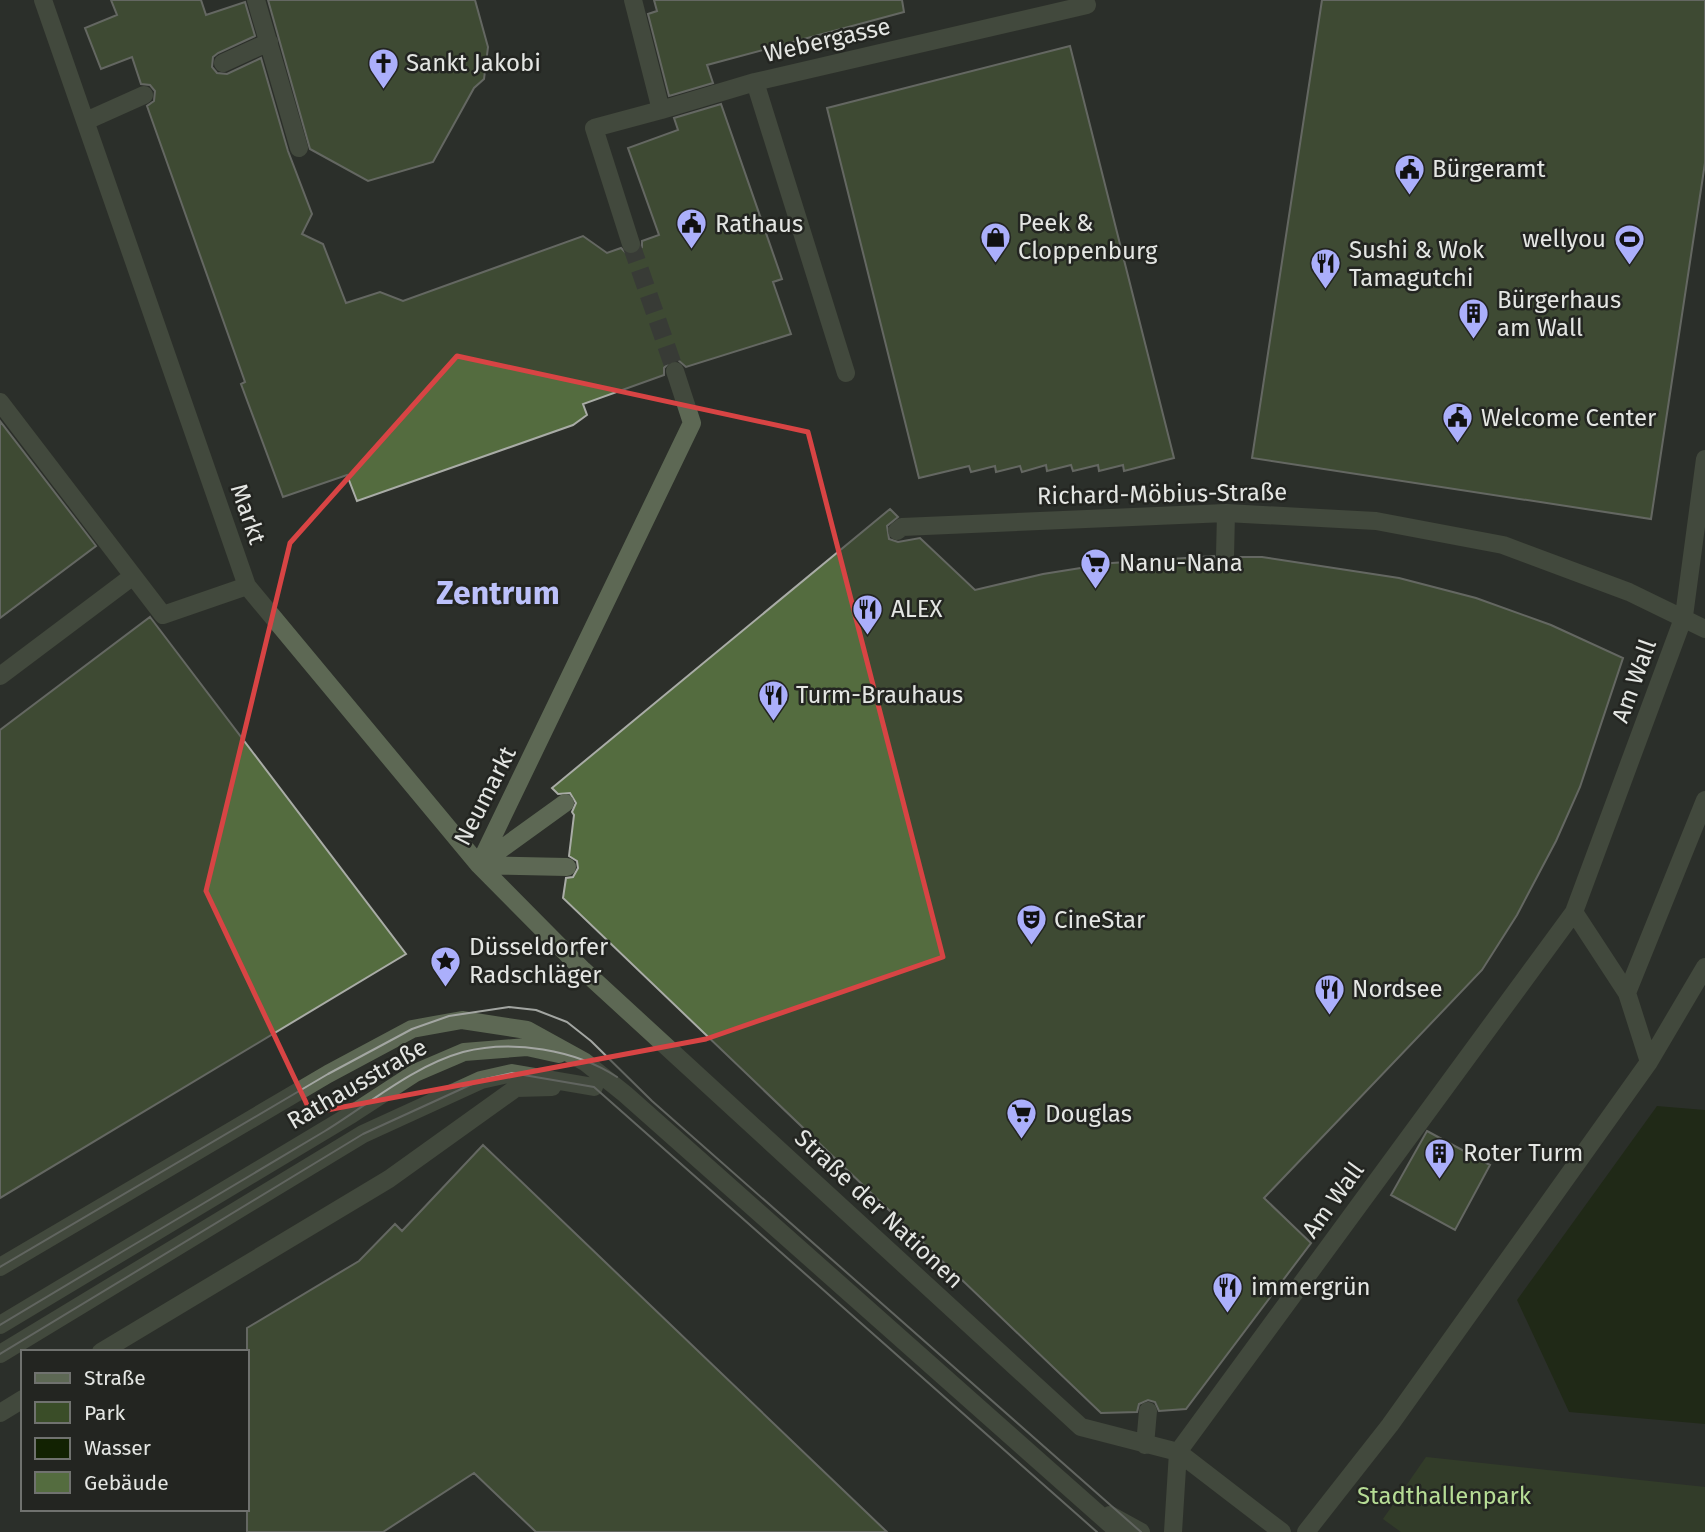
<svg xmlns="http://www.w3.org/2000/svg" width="1705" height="1532" font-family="'Fira Sans',sans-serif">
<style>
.green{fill:#3a4d28}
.water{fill:#122202}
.building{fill:#546c3f;stroke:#a9aca6;stroke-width:2}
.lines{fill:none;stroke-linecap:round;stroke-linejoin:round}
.minor-tunnel{stroke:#484a46;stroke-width:18;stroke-dasharray:18 9;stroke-linecap:butt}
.minor{stroke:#5d6854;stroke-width:18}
.tram{stroke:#a3a6a2;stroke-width:2}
.marked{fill:none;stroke:#d84444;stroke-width:5;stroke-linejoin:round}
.labels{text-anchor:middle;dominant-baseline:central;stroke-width:5;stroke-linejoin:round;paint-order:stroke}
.street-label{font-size:24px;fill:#e4e6e3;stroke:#232521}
.poi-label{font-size:24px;fill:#e4e6e3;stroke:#232521;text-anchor:start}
.park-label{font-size:24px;fill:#b6dc95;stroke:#232521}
.district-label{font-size:32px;font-weight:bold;fill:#bcc1fa;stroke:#232521}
</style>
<rect width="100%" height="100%" fill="#2c2f2a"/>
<!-- green -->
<path class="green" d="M1426 1457 1705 1487V1532H1401L1383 1519Z"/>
<!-- water -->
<path class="water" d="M1657 1106 1705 1110V1424L1569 1412 1517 1300Z"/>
<!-- building -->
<path class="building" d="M111 0H201L206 15 245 2 255 36 218 53 213 57 212 67 217 73 227 74 261 58 288 151 312 214 302 234 323 244 346 303 380 292 403 301 583 236 607 253 621 248 628 255H635L642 247V241L659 235 628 148 678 130 674 118 721 104 782 279 773 282 791 334 686 367 678 360H671L664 368V375L583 404 587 415 573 425 357 501 347 475 283 497 241 384 245 382 147 106 154 101 155 91 150 85 141 84 132 57 101 69 85 28 117 15Z
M268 0H475L488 47 484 79 474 88 433 162 368 181 310 149Z
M654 0H902L904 12 707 65 713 83 669 96 648 14 657 11Z
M1322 0H1705V163L1651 519 1252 458Z
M1070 46 1174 458 1124 471 1123 465 1099 471 1098 465 1073 471 1071 465 1047 471 1046 465 1022 472 1020 466 996 472 995 466 971 472 969 466 919 478 827 108Z
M0 421 96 546 0 618Z
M890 509 898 517 887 526 889 539 898 542 920 538 975 590 1043 574 1112 563 1214 556 1219 565 1225 567 1234 562 1236 557H1262L1399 578 1476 598 1551 625 1623 658 1580 787 1556 841 1517 915 1482 970 1264 1198 1311 1243 1186 1409 1159 1411 1155 1402 1148 1400 1139 1404 1137 1412 1101 1413 563 898 566 878 573 877 578 868 577 861 569 856 574 815 572 812 576 803 570 793 558 794 552 788Z
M150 617 406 954 0 1198V730Z
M1427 1131 1490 1165 1455 1230 1391 1195Z
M483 1145 887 1532H536L474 1473 383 1532H247V1328L359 1261 395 1224 402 1231Z"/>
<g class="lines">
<!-- minor-tunnel -->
<path class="minor-tunnel" d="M631 244 675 371"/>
<!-- minor -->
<path class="minor" d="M256 0 299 148
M223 63 269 42
M755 82 846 373
M661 110 755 82 1087 5 1085 0
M86 121 144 95
M631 244 594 128 661 110 633 0
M0 402 163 615 247 586 43 0
M897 531 902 527 1226 513 1376 521 1503 545 1629 592 1705 629
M1225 556 1226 513
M247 586 479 865 583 970 1081 1427 1178 1452 1282 1532
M0 676 133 576
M482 863 565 803
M479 865 692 423 675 371
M479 865 567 867
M1574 912 1684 616 1705 459
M1627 993 1705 800
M0 1267 328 1074 412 1029 462 1020 527 1030 585 1062 625 1094 1119 1532
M0 1325 352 1114 415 1073 464 1052 527 1047 559 1054
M101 1352 389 1179 516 1088 552 1087
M0 1354 363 1134 481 1080 512 1073 594 1087
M0 1413 23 1399
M1145 1445 1148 1411
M1110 1515 1141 1532
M1173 1532 1178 1452 1574 912 1627 993 1649 1062 1705 967
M1306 1532 1390 1425 1649 1062"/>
<!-- tram -->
<path class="tram" d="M0 1267 328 1074 412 1029 449 1016 509 1007 536 1010 567 1022 591 1041 652 1101 1141 1532
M0 1325C108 1260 217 1195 325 1131 369 1104 413 1066 463 1052 512 1039 576 1050 617 1077
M0 1354 363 1134 481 1080 512 1073 594 1087 1097 1532"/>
</g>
<!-- marked area -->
<path d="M0 0H1705V1532H0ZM457 356 808 432 943 957 706 1039 311 1113 206 891 290 543Z" fill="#2c2f2a" fill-opacity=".55" fill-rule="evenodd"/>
<path class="marked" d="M457 356 808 432 943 957 706 1039 311 1113 206 891 290 543Z"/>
<!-- icons -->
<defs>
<symbol id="church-pin" viewBox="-11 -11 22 30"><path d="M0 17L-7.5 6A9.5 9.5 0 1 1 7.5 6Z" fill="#abaffb" stroke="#232521"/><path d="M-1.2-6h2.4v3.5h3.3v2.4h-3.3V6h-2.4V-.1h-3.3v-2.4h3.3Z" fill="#111"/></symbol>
<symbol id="civic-pin" viewBox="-11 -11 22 30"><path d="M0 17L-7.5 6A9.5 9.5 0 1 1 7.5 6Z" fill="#abaffb" stroke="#232521"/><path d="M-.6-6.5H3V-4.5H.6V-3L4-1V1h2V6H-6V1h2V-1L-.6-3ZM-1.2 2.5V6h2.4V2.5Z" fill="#111"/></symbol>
<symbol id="shop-pin" viewBox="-11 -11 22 30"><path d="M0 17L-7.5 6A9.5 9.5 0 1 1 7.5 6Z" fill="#abaffb" stroke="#232521"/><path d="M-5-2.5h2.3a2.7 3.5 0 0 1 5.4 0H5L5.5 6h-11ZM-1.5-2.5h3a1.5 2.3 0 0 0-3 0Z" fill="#111"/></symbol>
<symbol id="stadium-pin" viewBox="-11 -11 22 30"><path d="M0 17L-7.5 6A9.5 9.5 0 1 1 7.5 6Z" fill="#abaffb" stroke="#232521"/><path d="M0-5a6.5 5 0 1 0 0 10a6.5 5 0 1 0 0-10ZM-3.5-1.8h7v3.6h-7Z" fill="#111"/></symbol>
<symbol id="restaurant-pin" viewBox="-11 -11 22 30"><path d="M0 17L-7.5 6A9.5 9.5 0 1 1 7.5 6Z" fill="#abaffb" stroke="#232521"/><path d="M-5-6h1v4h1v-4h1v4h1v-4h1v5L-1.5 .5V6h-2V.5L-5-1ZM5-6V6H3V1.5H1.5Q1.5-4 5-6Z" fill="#111"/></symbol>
<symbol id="building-pin" viewBox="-11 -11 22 30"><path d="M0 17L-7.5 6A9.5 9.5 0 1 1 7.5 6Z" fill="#abaffb" stroke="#232521"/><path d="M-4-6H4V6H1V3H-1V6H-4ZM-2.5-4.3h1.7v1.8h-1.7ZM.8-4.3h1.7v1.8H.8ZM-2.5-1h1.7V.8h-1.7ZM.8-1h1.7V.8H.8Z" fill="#111"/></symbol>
<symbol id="supermarket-pin" viewBox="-11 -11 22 30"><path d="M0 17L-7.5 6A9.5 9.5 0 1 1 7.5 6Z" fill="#abaffb" stroke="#232521"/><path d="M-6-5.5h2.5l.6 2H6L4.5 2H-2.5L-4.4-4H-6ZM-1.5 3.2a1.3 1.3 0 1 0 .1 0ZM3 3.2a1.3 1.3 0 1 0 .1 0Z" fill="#111"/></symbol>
<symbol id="theatre-pin" viewBox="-11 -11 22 30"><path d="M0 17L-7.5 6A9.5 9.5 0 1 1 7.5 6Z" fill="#abaffb" stroke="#232521"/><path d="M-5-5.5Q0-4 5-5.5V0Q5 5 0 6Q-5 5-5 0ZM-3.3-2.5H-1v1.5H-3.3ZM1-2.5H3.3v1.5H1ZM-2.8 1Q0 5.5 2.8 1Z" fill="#111"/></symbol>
<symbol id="sight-pin" viewBox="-11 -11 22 30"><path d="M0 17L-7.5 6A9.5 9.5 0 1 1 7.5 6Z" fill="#abaffb" stroke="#232521"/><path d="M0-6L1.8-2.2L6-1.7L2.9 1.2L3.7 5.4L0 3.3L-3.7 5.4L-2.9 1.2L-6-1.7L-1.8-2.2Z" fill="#111"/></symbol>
</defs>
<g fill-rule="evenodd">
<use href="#church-pin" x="366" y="46" width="35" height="47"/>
<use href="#civic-pin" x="1392" y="152" width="35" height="47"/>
<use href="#civic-pin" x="674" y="206" width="35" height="47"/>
<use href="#shop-pin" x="978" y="220" width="35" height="47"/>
<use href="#stadium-pin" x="1612" y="222" width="35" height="47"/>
<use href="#restaurant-pin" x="1308" y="246" width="35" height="47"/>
<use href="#building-pin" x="1456" y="296" width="35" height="47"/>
<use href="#civic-pin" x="1440" y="400" width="35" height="47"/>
<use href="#supermarket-pin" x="1078" y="546" width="35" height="47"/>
<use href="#restaurant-pin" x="850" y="592" width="35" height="47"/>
<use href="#restaurant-pin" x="756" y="678" width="35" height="47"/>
<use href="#theatre-pin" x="1014" y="902" width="35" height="47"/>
<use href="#sight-pin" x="428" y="944" width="35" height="47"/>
<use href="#restaurant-pin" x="1312" y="972" width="35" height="47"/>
<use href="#supermarket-pin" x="1004" y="1096" width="35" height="47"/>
<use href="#building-pin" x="1422" y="1136" width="35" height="47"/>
<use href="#restaurant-pin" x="1210" y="1270" width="35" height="47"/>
</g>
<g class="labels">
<!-- street labels -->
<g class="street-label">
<text transform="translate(827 40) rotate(-13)">Webergasse</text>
<text transform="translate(1162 494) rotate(-1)">Richard-Möbius-Straße</text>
<text transform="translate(248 514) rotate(71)">Markt</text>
<text transform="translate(1634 681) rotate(-70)">Am Wall</text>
<text transform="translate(485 796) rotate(-63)">Neumarkt</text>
<text transform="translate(357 1084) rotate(-30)">Rathausstraße</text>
<text transform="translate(1333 1200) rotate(-54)">Am Wall</text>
<text transform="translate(879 1209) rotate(43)">Straße der Nationen</text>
</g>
<!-- poi labels -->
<g class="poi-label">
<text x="406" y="63">Sankt Jakobi</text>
<text x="1432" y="169">Bürgeramt</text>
<text x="1018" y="223">Peek &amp;<tspan x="1018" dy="28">Cloppenburg</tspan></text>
<text x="715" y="224">Rathaus</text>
<text x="1606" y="239" text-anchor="end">wellyou</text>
<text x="1349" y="250">Sushi &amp; Wok<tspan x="1349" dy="28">Tamagutchi</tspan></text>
<text x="1497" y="300">Bürgerhaus<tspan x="1497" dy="28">am Wall</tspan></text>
<text x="1481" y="418">Welcome Center</text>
<text x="1119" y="563">Nanu-Nana</text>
<text x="891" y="609">ALEX</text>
<text x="796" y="695">Turm-Brauhaus</text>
<text x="1054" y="920">CineStar</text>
<text x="469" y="947">Düsseldorfer<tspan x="469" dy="28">Radschläger</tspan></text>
<text x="1352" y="989">Nordsee</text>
<text x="1045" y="1114">Douglas</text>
<text x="1463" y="1153">Roter Turm</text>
<text x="1251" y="1287">immergrün</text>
</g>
<!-- park labels -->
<g class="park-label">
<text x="1444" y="1496">Stadthallenpark</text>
</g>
<!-- district labels -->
<g class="district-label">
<text x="498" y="593">Zentrum</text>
</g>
</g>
<!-- legend -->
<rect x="21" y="1350" width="228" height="161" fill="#232521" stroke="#70726f" stroke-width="2"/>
<rect x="35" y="1373" width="35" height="10" fill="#5d6854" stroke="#70726f" stroke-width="2"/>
<text x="84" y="1385" font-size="21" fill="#e4e6e3">Straße</text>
<rect x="35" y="1402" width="35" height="21" fill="#3a4d28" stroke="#70726f" stroke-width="2"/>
<text x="84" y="1420" font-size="21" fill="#e4e6e3">Park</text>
<rect x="35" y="1438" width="35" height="21" fill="#122202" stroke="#70726f" stroke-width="2"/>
<text x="84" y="1455" font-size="21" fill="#e4e6e3">Wasser</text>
<rect x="35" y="1472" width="35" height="21" fill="#546c3f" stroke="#70726f" stroke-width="2"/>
<text x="84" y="1490" font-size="21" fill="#e4e6e3">Gebäude</text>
</svg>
